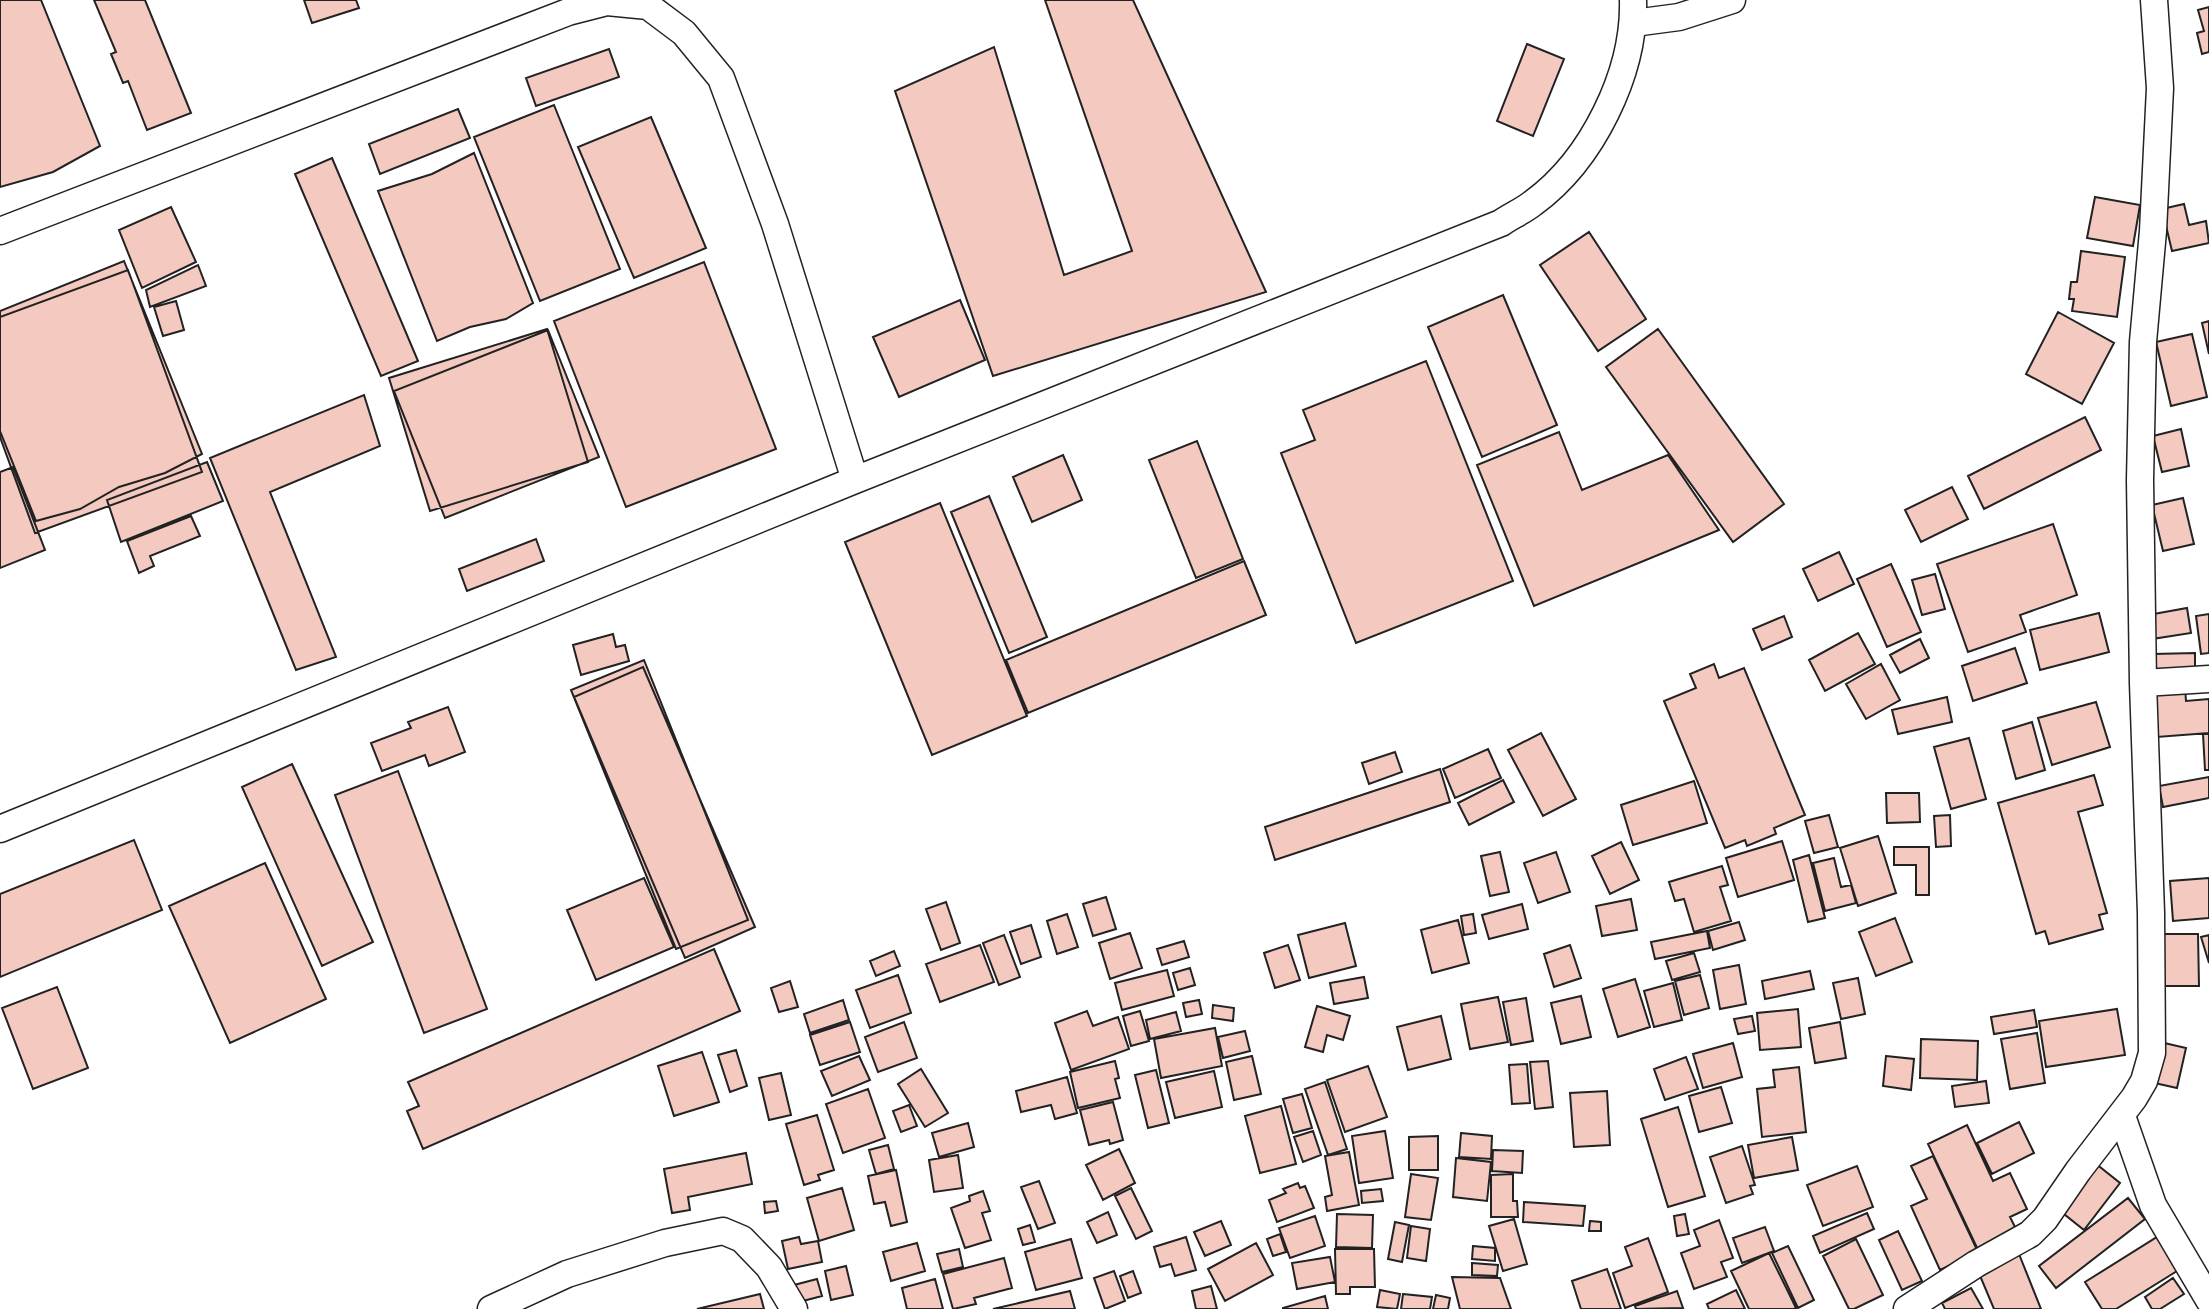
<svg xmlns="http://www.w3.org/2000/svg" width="2209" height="1309" font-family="Roboto,sans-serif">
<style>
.building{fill:#f3c9c0;stroke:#222;stroke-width:2}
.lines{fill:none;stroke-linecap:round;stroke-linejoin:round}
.minor-casing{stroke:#222;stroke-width:29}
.minor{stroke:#fff;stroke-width:26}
</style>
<rect width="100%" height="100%" fill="#fff"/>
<!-- building -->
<path class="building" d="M0 0H41L100 146 53 172 0 187Z
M94 0H145L191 113 147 130 128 81 123 83 111 54 116 52Z
M304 0H356L359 8 312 23Z
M1045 0H1133L1266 292 993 376 895 91 994 47 1064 275 1132 251Z
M2209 7V52L2202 54 2197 33 2204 31 2198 10Z
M1527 44 1564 59 1533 136 1497 121Z
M609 49 619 77 536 106 526 78Z
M554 105 620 269 540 301 474 137Z
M458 109 470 138 380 174 369 144Z
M651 117 706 248 634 278 578 147Z
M474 153 533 303 506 319 470 327 437 341 378 191 432 174Z
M332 158 418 361 381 376 295 174Z
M2095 197 2140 205 2133 246 2087 238Z
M2184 204 2189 225 2206 221 2209 243 2172 251 2162 209Z
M171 207 196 262 142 288 119 230Z
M1589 232 1646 319 1598 351 1540 265Z
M2081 251 2125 257 2117 317 2072 311 2074 299H2069L2071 282H2077Z
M124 261 202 454 165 473 119 487 80 509 36 521 0 431V311Z
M704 262 776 449 626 507 554 321Z
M198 265 206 286 150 307 146 290Z
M128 270 202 472 35 533 0 437V317Z
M1503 295 1557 425 1482 457 1428 327Z
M960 300 985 360 899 397 873 337Z
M176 301 184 330 163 336 154 307Z
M2058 312 2114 343 2082 404 2026 374Z
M2209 321V354L2202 323Z
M547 329 588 462 430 511 389 378Z
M1658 329 1784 504 1733 542 1606 367Z
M548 330 599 457 445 518 394 391Z
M2192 334 2207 397 2171 406 2156 342Z
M1426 361 1513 581 1356 643 1281 453 1315 440 1303 410Z
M364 395 380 446 270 492 336 657 296 670 210 458Z
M2085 417 2101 450 1984 509 1968 476Z
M2181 429 2189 466 2162 472 2153 436Z
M1559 432 1582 490 1668 455 1719 530 1534 606 1477 465Z
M1197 441 1243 559 1196 578 1149 460Z
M1063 455 1082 500 1032 522 1013 477Z
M207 462 223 501 121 542 107 500Z
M13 467 45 550 0 568V472Z
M1952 487 1968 519 1921 542 1905 510Z
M989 496 1047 637 1009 653 951 512Z
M2183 498 2194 544 2163 551 2152 505Z
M940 503 1027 716 932 755 845 542Z
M191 516 200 536 150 556 154 566 139 573 127 541Z
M2053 524 2077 595 2020 615 2026 632 1968 652 1937 564Z
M536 539 544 561 467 591 459 569Z
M1839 552 1854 584 1818 601 1803 569Z
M1244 561 1266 615 1028 713 1006 660Z
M1891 564 1921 632 1887 647 1857 579Z
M1935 574 1945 609 1922 615 1912 580Z
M2187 608 2191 633 2152 639 2148 615Z
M2099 613 2109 652 2040 670 2030 630Z
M2209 614V653L2201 654 2196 616Z
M1784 616 1792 637 1762 650 1753 629Z
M1858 633 1875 664 1825 691 1809 660Z
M613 634 616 647 625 645 629 661 581 675 573 645Z
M1920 639 1929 658 1900 673 1890 655Z
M2015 648 2027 683 1973 701 1962 666Z
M2195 653V670L2153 671V654Z
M644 660 748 920 676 949 571 690Z
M1714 664 1719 678 1744 668 1805 815 1774 828 1776 834 1747 846 1745 840 1725 848 1664 701 1696 688 1690 674Z
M1881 664 1900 700 1866 719 1846 684Z
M643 667 755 927 685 958 574 697Z
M2185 687 2186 701 2209 699V733L2157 737 2154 690Z
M1947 697 1952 722 1898 734 1892 710Z
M2096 702 2110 747 2052 765 2038 718Z
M448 707 465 752 429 766 425 755 382 771 371 743 411 728 408 722Z
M2032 722 2045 770 2016 779 2003 731Z
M1541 733 1576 799 1543 816 1508 750Z
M2203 734H2209V770H2205Z
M1969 738 1986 799 1951 809 1934 747Z
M1488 749 1501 778 1455 798 1443 769Z
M1395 752 1402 772 1369 784 1362 763Z
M292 764 373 942 322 966 242 787Z
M1440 769 1450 802 1275 860 1265 827Z
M398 771 487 1009 424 1033 335 795Z
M2094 775 2103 805 2078 812 2107 913 2099 915 2103 929 2049 944 2045 931 2036 934 1998 803Z
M2209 777V798L2163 807 2159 786Z
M1503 780 1514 802 1469 825 1458 803Z
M1694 781 1707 823 1633 845 1621 805Z
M1886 793H1919L1920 822 1887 823Z
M1829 815 1838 847 1814 853 1805 821Z
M1950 815 1951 846 1936 847 1934 816Z
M1878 836 1896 893 1858 906 1840 848Z
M134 840 162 910 0 977V894Z
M1782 841 1794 880 1738 897 1726 858Z
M1621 842 1639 880 1610 894 1592 856Z
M1894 847H1929V895H1916V865H1894Z
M1500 852 1509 892 1490 896 1481 856Z
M1556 852 1570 892 1538 903 1524 863Z
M1809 855 1825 918 1808 922 1793 860Z
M1834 858 1841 887 1851 885 1856 903 1825 911 1813 863Z
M265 863 326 999 230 1043 169 906Z
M1722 866 1728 885 1720 887 1731 921 1694 932 1684 899 1675 901 1669 882Z
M644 878 674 947 596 980 567 910Z
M2209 878V918L2173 921 2170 881Z
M1106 897 1116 929 1093 936 1083 904Z
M1631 899 1637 930 1602 936 1596 906Z
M946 902 960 943 941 950 926 909Z
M1522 904 1528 929 1489 939 1482 915Z
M1067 914 1078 947 1057 954 1047 921Z
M1473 914 1476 933 1464 935 1461 916Z
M1895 918 1912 962 1876 976 1859 932Z
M1458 920 1469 963 1432 973 1421 930Z
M1739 922 1745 940 1713 950 1708 931Z
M1345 923 1356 966 1309 978 1298 935Z
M1031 925 1041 957 1021 964 1010 932Z
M1707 931 1710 948 1655 959 1651 942Z
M1130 933 1142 968 1110 979 1099 943Z
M2160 934H2198L2199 986H2160Z
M1004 935 1020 977 999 985 983 943Z
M2209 935V963L2201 937Z
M1184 941 1189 957 1162 965 1157 949Z
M980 945 994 982 940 1002 926 964Z
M1288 945 1300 980 1275 988 1264 953Z
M1570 945 1581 978 1554 987 1544 954Z
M714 949 740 1011 423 1149 407 1111 419 1106 408 1082Z
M894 951 900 966 876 976 870 961Z
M1694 953 1700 972 1672 980 1666 961Z
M1739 965 1746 1004 1720 1009 1713 970Z
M1190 968 1195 985 1178 990 1173 973Z
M1167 970 1174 996 1122 1010 1115 983Z
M1810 971 1814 989 1765 999 1762 981Z
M898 975 911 1013 870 1028 856 990Z
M1700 975 1709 1008 1684 1015 1675 981Z
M1364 977 1368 998 1334 1004 1330 983Z
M1858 978 1865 1014 1841 1019 1833 983Z
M1635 979 1650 1027 1618 1037 1603 989Z
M790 981 798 1007 779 1012 771 988Z
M1673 983 1682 1020 1654 1027 1644 991Z
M57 987 88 1068 33 1089 2 1008Z
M1581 996 1591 1037 1561 1044 1551 1003Z
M1498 997 1508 1042 1470 1049 1461 1004Z
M1526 998 1533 1041 1511 1045 1503 1002Z
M843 1000 849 1020 810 1033 804 1014Z
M1199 1000 1202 1014 1186 1017 1183 1003Z
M1213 1005 1234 1008 1233 1021 1212 1018Z
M1317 1006 1350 1016 1343 1040 1327 1035 1323 1052 1305 1047Z
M1798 1009 1801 1047 1760 1050 1757 1013Z
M2117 1009 2125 1055 2046 1067 2039 1021Z
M2034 1010 2037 1027 1994 1034 1991 1017Z
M1087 1011 1093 1026 1118 1017 1129 1049 1071 1070 1055 1023Z
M1140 1011 1149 1041 1131 1046 1123 1016Z
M1176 1012 1181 1031 1150 1039 1146 1020Z
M1441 1016 1451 1059 1408 1070 1397 1027Z
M1752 1016 1755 1031 1738 1034 1734 1019Z
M850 1022 860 1052 820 1065 810 1035Z
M904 1022 917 1058 878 1072 865 1037Z
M1840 1022 1846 1058 1815 1063 1809 1028Z
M1215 1028 1222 1066 1161 1078 1154 1039Z
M1245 1031 1250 1051 1223 1058 1218 1037Z
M2037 1033 2045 1083 2010 1089 2001 1039Z
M1921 1039 1978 1041 1977 1080 1920 1078Z
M2160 1042 2186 1048 2177 1088 2150 1082Z
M1733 1043 1742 1077 1703 1088 1693 1054Z
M736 1050 747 1086 730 1092 718 1055Z
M702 1052 719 1102 674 1116 658 1066Z
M859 1056 870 1080 832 1096 821 1071Z
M1252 1056 1261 1094 1234 1100 1226 1062Z
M1886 1056 1914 1059 1911 1090 1883 1086Z
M1686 1057 1698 1089 1665 1100 1654 1069Z
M1115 1061 1119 1078 1115 1079 1120 1098 1078 1108 1070 1072Z
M1548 1061 1553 1107 1535 1109 1530 1062Z
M1527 1064 1530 1103 1512 1104 1509 1065Z
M1368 1066 1387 1117 1345 1132 1327 1080Z
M1799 1067 1806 1132 1762 1137 1757 1089 1775 1087 1773 1070Z
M921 1069 948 1113 925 1127 898 1084Z
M1156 1070 1169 1123 1148 1128 1135 1075Z
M1214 1071 1222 1107 1175 1118 1166 1082Z
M781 1073 791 1115 769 1120 759 1078Z
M1067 1077 1077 1113 1055 1119 1051 1105 1021 1112 1016 1091Z
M1986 1081 1989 1103 1955 1107 1952 1086Z
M1325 1082 1347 1149 1328 1155 1305 1089Z
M1721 1087 1732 1123 1699 1132 1689 1096Z
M868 1089 885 1138 843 1153 826 1104Z
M1607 1091 1610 1145 1574 1147 1570 1093Z
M1302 1094 1312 1128 1293 1133 1283 1099Z
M1113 1102 1123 1140 1110 1144 1109 1140 1089 1145 1080 1110Z
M909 1105 917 1126 901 1132 893 1111Z
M1281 1106 1296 1164 1260 1173 1245 1116Z
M1678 1107 1705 1196 1668 1207 1641 1119Z
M817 1115 834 1170 818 1175 820 1180 804 1185 786 1124Z
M2019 1122 2034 1153 1992 1174 1977 1143Z
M968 1123 974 1147 939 1157 932 1133Z
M1967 1125 1993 1181 2010 1173 2027 1209 2010 1217 2018 1233 1979 1252 1928 1144Z
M1313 1131 1321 1155 1303 1162 1294 1137Z
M1385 1131 1393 1178 1359 1183 1352 1136Z
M1461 1133 1492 1136 1491 1159 1459 1157Z
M1438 1136V1170H1409V1137Z
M1792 1137 1798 1170 1754 1178 1748 1145Z
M888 1145 894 1169 876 1174 869 1150Z
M1742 1146 1755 1185 1750 1186 1753 1194 1726 1203 1710 1157Z
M1119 1149 1135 1183 1103 1200 1086 1165Z
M1493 1150 1523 1151 1522 1173 1492 1171Z
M1349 1152 1359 1205 1327 1211 1325 1197 1332 1195 1325 1156Z
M746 1153 752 1184 688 1197 690 1210 672 1213 664 1169Z
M958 1155 963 1188 934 1192 929 1160Z
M1933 1156 1978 1252 1940 1270 1911 1206 1927 1199 1911 1166Z
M1456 1158 1491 1162 1487 1201 1453 1197Z
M2095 1163 2120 1183 2084 1230 2059 1210Z
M1857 1166 1873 1207 1823 1226 1807 1185Z
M896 1170 907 1222 891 1226 885 1202 874 1204 868 1176Z
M1411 1174 1438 1178 1431 1220 1405 1217Z
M1513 1174V1201H1517L1518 1217H1491V1175Z
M1039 1181 1055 1223 1038 1229 1021 1187Z
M1298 1183 1300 1188 1305 1186 1314 1208 1277 1222 1269 1200 1286 1193 1283 1189Z
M842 1188 854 1230 819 1241 807 1198Z
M1131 1188 1152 1231 1136 1239 1115 1196Z
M1381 1189 1383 1201 1362 1203 1361 1191Z
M983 1191 990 1211 982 1213 991 1240 965 1248 951 1208 970 1201 969 1196Z
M2128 1198 2145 1219 2056 1288 2039 1266Z
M776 1201 778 1211 765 1213 764 1202Z
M1524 1202 1585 1206 1583 1226 1523 1222Z
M1108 1212 1117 1235 1097 1243 1087 1222Z
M1867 1213 1874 1229 1820 1253 1813 1236Z
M1337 1214 1373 1215 1372 1248 1336 1247Z
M1685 1214 1689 1234 1677 1236 1674 1216Z
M1315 1216 1325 1246 1290 1258 1279 1228Z
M1514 1219 1527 1264 1503 1271 1489 1226Z
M1719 1220 1733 1258 1721 1262 1727 1277 1694 1289 1681 1253 1700 1246 1694 1230Z
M1221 1221 1231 1245 1205 1256 1194 1232Z
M1590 1221 1601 1222V1231H1589Z
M1395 1222 1409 1225 1402 1262 1388 1259Z
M1030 1225 1035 1242 1023 1245 1018 1229Z
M1411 1226 1430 1229 1426 1261 1407 1258Z
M1765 1227 1774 1251 1742 1263 1733 1238Z
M1898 1231 1922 1281 1902 1290 1879 1240Z
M1280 1234 1286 1252 1273 1256 1267 1239Z
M799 1237 801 1244 818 1241 822 1262 788 1269 782 1241Z
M1186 1237 1196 1270 1175 1276 1171 1264 1160 1267 1154 1247Z
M2157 1237 2177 1271 2116 1309H2102L2085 1282Z
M1648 1238 1668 1292 1625 1308 1613 1273 1632 1266 1625 1247Z
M1071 1239 1082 1278 1036 1290 1025 1252Z
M1856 1239 1883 1295 1854 1309H1849L1823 1256Z
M917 1243 925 1271 891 1281 883 1252Z
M1256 1243 1273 1275 1225 1301 1208 1269Z
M1473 1246 1495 1248V1261L1472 1259Z
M1788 1246 1814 1300 1798 1308 1772 1253Z
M959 1249 963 1267 942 1272 937 1254Z
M1335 1249H1374L1375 1287H1350V1294H1336Z
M1769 1253 1796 1308 1794 1309H1749L1731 1271Z
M2019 1254 2041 1309H1994L1978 1271Z
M1330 1257 1335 1282 1297 1289 1292 1263Z
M1004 1258 1012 1288 974 1298 976 1304 953 1309 943 1274Z
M1472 1263 1498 1265 1497 1276 1472 1275Z
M846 1266 853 1295 831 1300 825 1271Z
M1607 1269 1621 1309H1581L1572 1281Z
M1114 1271 1125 1301 1105 1309 1094 1278Z
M1133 1271 1141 1293 1128 1298 1120 1276Z
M1452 1277 1500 1278 1511 1309H1460Z
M2173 1278 2184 1294 2160 1309H2152L2145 1297Z
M817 1279 822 1296 799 1302 794 1285Z
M935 1279 943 1309H907L902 1288Z
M1211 1286 1217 1309H1196L1192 1291Z
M1971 1288 1983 1309H1945L1942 1303Z
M1380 1290 1400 1294 1397 1309 1377 1307Z
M1736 1290 1745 1309H1709L1707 1304Z
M1070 1291 1075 1309H993Z
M1677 1291 1683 1308 1636 1309 1635 1306Z
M760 1294 764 1309H697Z
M1403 1294 1432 1297 1430 1309H1401Z
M1436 1295 1450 1298 1448 1309H1433Z
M1325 1296 1328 1309H1283V1308Z"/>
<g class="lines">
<defs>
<path id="minor" d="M1634 23 1679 17 1732 0
M0 231 568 12 607 2 648 6 684 33 721 78 775 224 855 480
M2143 683 2209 679
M0 829 855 480 1501 223C1511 216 1523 211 1533 203 1592 160 1635 73 1633 0
M2122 1116 2153 1205 2209 1300
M491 1309 567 1274 665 1243 723 1231 742 1239 769 1267 794 1309
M1907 1309 1976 1264 2030 1234 2045 1219 2078 1171 2134 1098 2144 1081 2152 1053 2151 913 2143 683 2140 480 2143 342 2153 231 2160 88 2154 0"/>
</defs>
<!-- minor casing -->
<use href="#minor" class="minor-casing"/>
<!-- minor -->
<use href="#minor" class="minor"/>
</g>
</svg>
